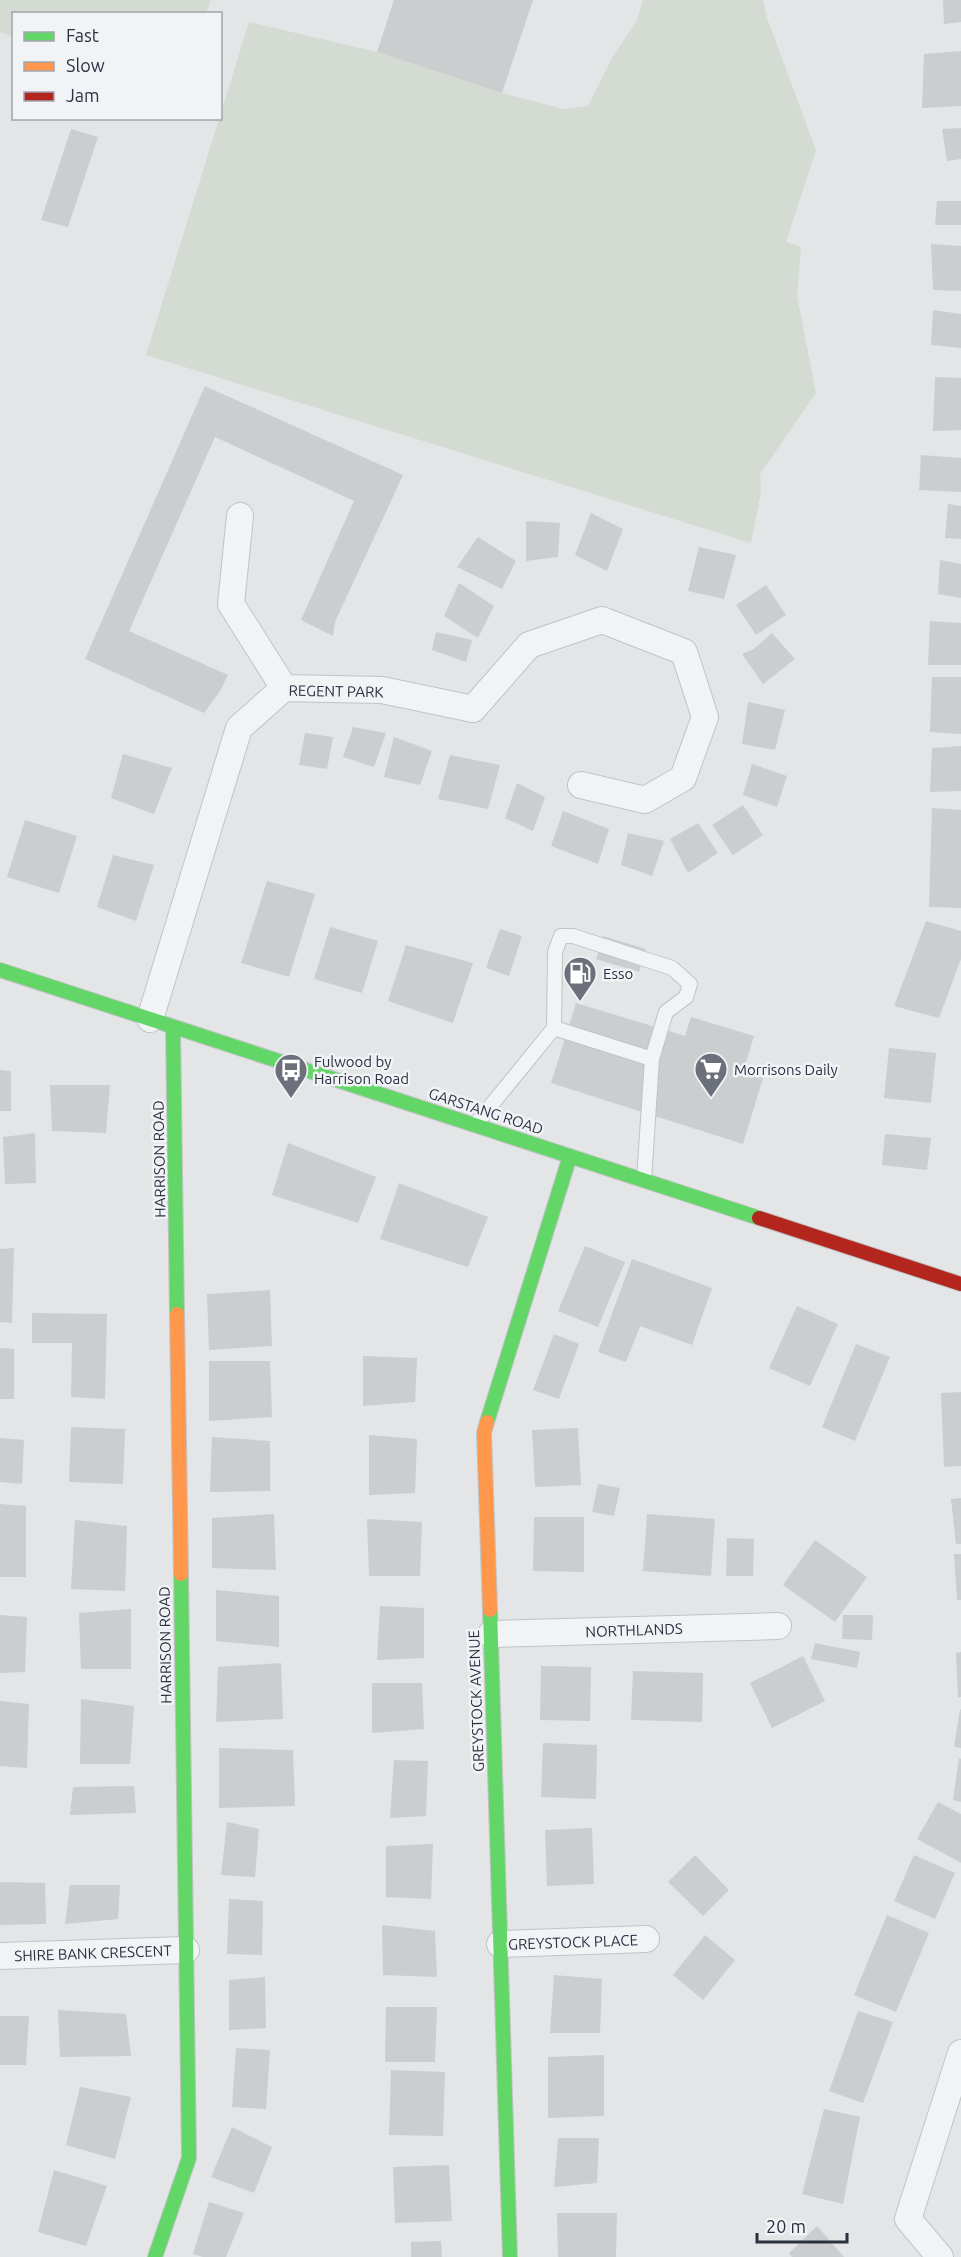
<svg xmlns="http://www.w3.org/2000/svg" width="961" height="2257" font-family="Ubuntu,sans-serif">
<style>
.green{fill:#d3dbd3}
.building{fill:#cbcdcf}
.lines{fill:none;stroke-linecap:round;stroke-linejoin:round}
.lane-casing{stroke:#c1c3c5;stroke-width:16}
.street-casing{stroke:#c1c3c5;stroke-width:28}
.fast-casing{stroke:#c1c3c5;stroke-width:16}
.slow-casing{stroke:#c1c3c5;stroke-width:16}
.jam-casing{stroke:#c1c3c5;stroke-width:16}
.lane{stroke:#f2f3f4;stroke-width:14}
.street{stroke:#f2f3f4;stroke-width:26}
.fast{stroke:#63d668;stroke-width:14}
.slow{stroke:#ff974d;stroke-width:14}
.jam{stroke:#b3261e;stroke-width:14}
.labels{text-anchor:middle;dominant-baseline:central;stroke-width:5;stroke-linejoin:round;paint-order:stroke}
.street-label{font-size:15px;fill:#2b313f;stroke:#f1f3f6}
.poi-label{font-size:15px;fill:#2b313f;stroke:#f1f3f6;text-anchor:start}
</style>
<rect width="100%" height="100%" fill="#e3e5e7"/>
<!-- green -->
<path class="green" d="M0 0H211L206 13 14 14 13 37 0 32Z
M643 0H763L767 18 816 150 786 242 801 247 797 296 816 393 760 474 761 492 751 543 146 355 249 22 377 52 502 93 563 109 588 106 612 58 637 20Z"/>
<!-- building -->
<path class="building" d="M394 0H533L502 93 377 52Z
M943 0H961V22L944 24Z
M961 51V106L922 108 924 54Z
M961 128V159L947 161 942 129Z
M71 129 98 137 68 227 41 220Z
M937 201H961V225H935Z
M931 244 961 246V291L933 290Z
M933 310 961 314V348L931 345Z
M935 377 961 378V430L933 431Z
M205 386 403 475 335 622 333 636 301 620 354 501 215 437 129 631 228 675 220 691 204 713 85 659Z
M921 455 961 458V492L919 490Z
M948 504 961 506V539L945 538Z
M591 513 623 529 607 571 575 555Z
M526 521 560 523 558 557 526 561Z
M478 537 516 561 502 589 457 567Z
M699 547 736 555 724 599 688 591Z
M940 560 961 564V598L938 594Z
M459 583 494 606 478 638 444 616Z
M766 585 786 615 756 635 736 605Z
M930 621 961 623V665H928Z
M436 632 472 640 466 662 432 650Z
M772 633 795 659 763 684 742 654 754 649Z
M932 677H961V734L930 732Z
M748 702 785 710 775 750 742 744Z
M353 727 386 733 374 767 343 757Z
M305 733 333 737 327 769 299 765Z
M394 737 432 751 420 785 384 777Z
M961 746V791L930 792 932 748Z
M123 754 172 768 154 814 111 798Z
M450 755 500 765 488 809 438 799Z
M752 764 787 776 777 807 743 795Z
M517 783 545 797 533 831 505 818Z
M743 805 763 835 733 855 712 825Z
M932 808 961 810V908L929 907Z
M563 811 609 829 598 864 551 846Z
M25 820 77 836 59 893 7 877Z
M698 823 718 853 688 873 670 839Z
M628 833 664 841 652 876 621 865Z
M113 855 154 865 136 921 97 907Z
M267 881 315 894 289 977 241 963Z
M926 921 961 931V959L939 1018 894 1006Z
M330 927 378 941 362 993 314 979Z
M500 929 522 936 509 976 486 968Z
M603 936 646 949 639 972 596 959Z
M406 945 473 963 453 1023 388 1001Z
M576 1003 685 1036 691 1017 754 1036 743 1072 763 1078 743 1144 551 1083Z
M889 1048 936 1053 931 1103 884 1098Z
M0 1070 11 1071V1111H0Z
M50 1085H110L106 1133 52 1131Z
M35 1133 36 1183 5 1184 3 1137Z
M885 1134 931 1138 927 1170 882 1165Z
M288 1143 376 1177 358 1223 272 1195Z
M399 1183 488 1217 468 1267 380 1239Z
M585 1246 625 1262 598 1327 558 1311Z
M14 1248 12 1323 0 1322V1249Z
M632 1259 712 1288 692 1345 640 1326 626 1362 598 1352Z
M270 1290 272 1346 209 1350 207 1294Z
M797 1306 838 1324 810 1386 769 1368Z
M32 1313 107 1314 105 1399 71 1397 72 1343H32Z
M554 1334 579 1344 559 1399 533 1390Z
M856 1344 890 1357 855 1441 822 1427Z
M0 1348 14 1349V1399H0Z
M363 1356 417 1358 415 1402 363 1406Z
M209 1361H270L272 1417 209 1421Z
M961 1392V1466L944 1467 941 1393Z
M71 1427 125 1429 123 1484 69 1482Z
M578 1428 581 1485 535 1487 532 1430Z
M369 1435 417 1439 415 1493 369 1495Z
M212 1437 270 1441V1491L210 1492Z
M0 1438 24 1440 22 1484 0 1482Z
M598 1484 620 1488 614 1516 592 1512Z
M961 1498V1544H956L951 1499Z
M0 1504 26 1506V1577H0Z
M274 1514 276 1570 212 1568V1518Z
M647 1514 715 1519 711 1576 643 1571Z
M534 1517H584V1572L533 1571Z
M367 1519 422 1522 420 1576H369Z
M75 1520 127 1526 125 1591 71 1589Z
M727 1538 754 1539 753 1576H726Z
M815 1540 867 1577 835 1622 783 1585Z
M954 1554H961V1600H957Z
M216 1590 279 1596V1647L216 1641Z
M380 1606 424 1608V1658L377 1660Z
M131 1609V1669H81L79 1613Z
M0 1615 27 1617 25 1672 0 1673Z
M843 1615H873L872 1640 842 1639Z
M815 1643 860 1652 857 1668 811 1659Z
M961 1652V1697H958L956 1653Z
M803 1656 825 1701 772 1728 750 1683Z
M281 1663 283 1719 216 1722 218 1667Z
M541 1666 591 1667 590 1721 540 1720Z
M633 1671 703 1673 702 1722 631 1720Z
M372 1683H422L424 1729 372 1733Z
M81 1699 134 1706 130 1764H80Z
M0 1701 29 1704 27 1768 0 1766Z
M960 1709 961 1710V1748L954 1747Z
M543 1743 597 1745 596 1799 541 1797Z
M219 1748 293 1750 295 1806 219 1808Z
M959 1758 961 1759V1802L953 1800Z
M394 1760 428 1761 426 1816 390 1818Z
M134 1786 136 1813 70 1815 73 1787Z
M938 1802 961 1814V1863L917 1839Z
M227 1822 259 1829 255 1877 221 1875Z
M592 1828 594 1884 547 1886 545 1830Z
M433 1844 431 1899 386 1897V1846Z
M695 1855 729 1890 703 1916 668 1882Z
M914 1855 955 1873 935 1919 894 1901Z
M0 1882 45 1883 46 1924 0 1925Z
M70 1885H120L118 1919 65 1924Z
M229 1899 263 1901 262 1955 227 1954Z
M887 1915 929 1933 896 2012 854 1995Z
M382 1925 435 1931 437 1977 383 1975Z
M705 1935 735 1960 703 2000 673 1975Z
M554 1975 602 1979 600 2033H550Z
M265 1977 266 2028 229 2030V1980Z
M386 2007H437L435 2062H385Z
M58 2010 126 2014 131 2056 60 2057Z
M858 2011 893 2022 863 2103 829 2091Z
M0 2016H29L26 2065H0Z
M236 2048 270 2050 266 2109 232 2107Z
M604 2055V2116L548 2118V2057Z
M391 2070 445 2072 443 2136 389 2135Z
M80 2087 131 2097 115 2159 66 2145Z
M824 2109 860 2117 843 2204 802 2194Z
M232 2127 272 2147 254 2193 211 2177Z
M558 2138H599L597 2183 554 2187Z
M449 2165 452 2221 395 2223 393 2167Z
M54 2170 107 2186 86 2246 38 2232Z
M209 2202 244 2213 226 2257H203L193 2254Z
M557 2213H617L616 2257H558Z
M817 2226 844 2257H792L789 2253Z
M441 2241 442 2257H411V2242Z"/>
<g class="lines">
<defs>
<path id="lane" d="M554 1028 555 952 561 936H573L672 968 690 984 686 997 666 1012 652 1059
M475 1125 554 1028 652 1059 644 1180"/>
<path id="street" d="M240 516 231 604 284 688
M150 1019 239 728 284 688 382 690 473 709 529 645 602 620 684 652 705 717 683 778 645 800 581 785
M491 1634 778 1626
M500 1944 646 1939
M0 1956 186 1950
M940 2257 908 2219 961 2053"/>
<path id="fast" d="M0 970 759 1218
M173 1027 177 1314
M487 1422 570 1156
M490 1610 510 2257
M155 2257 189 2158 181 1574"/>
<path id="slow" d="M177 1314 181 1574
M487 1422 484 1433 490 1610"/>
<path id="jam" d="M759 1218 961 1284"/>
</defs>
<!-- lane casing -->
<use href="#lane" class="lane-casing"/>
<!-- street casing -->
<use href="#street" class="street-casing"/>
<!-- fast casing -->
<use href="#fast" class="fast-casing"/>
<!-- slow casing -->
<use href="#slow" class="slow-casing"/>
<!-- jam casing -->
<use href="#jam" class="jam-casing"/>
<!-- lane -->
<use href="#lane" class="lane"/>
<!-- street -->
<use href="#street" class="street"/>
<!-- fast -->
<use href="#fast" class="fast"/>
<!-- slow -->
<use href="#slow" class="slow"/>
<!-- jam -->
<use href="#jam" class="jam"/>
</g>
<!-- icons -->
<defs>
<symbol id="fuel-pin" viewBox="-11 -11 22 30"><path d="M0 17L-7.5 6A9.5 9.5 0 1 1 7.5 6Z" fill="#6b707a" stroke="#f1f3f6"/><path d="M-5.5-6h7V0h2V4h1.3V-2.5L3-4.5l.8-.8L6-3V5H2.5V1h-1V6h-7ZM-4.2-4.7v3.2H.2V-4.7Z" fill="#fff"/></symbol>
<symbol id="supermarket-pin" viewBox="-11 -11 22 30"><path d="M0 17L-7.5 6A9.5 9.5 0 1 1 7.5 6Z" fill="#6b707a" stroke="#f1f3f6"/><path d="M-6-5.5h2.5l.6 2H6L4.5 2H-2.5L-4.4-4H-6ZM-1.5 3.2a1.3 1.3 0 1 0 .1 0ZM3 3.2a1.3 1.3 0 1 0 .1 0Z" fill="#fff"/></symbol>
<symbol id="bus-pin" viewBox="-11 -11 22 30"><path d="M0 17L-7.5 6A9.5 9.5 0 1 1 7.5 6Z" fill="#6b707a" stroke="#f1f3f6"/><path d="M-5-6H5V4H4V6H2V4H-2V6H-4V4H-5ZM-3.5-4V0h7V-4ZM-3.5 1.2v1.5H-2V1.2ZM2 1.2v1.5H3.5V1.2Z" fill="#fff"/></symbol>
</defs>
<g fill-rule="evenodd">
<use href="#fuel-pin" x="561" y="954" width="38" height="52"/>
<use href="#supermarket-pin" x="692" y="1050" width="38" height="52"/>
<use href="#bus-pin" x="272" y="1051" width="38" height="52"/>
</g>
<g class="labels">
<!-- street labels -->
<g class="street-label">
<text transform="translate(336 691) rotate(1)">REGENT PARK</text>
<text transform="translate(486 1111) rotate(18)">GARSTANG ROAD</text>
<text transform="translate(159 1159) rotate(-91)">HARRISON ROAD</text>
<text transform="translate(634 1630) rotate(-2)">NORTHLANDS</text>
<text transform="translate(165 1645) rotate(-91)">HARRISON ROAD</text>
<text transform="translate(476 1701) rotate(-92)">GREYSTOCK AVENUE</text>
<text transform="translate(573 1942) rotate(-2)">GREYSTOCK PLACE</text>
<text transform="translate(93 1953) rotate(-2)">SHIRE BANK CRESCENT</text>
</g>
<!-- poi labels -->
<g class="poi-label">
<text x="603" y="973">Esso</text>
<text x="314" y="1061">Fulwood by<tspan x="314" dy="17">Harrison Road</tspan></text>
<text x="734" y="1069">Morrisons Daily</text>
</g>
</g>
<!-- legend -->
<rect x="12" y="12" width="210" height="108" fill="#f1f3f6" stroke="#a2a5ad" stroke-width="1.5"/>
<rect x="24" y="32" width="30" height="9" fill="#63d668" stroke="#a2a5ad" stroke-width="1.5"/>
<text x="66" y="42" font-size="18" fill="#2b313f">Fast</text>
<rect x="24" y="62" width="30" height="9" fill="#ff974d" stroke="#a2a5ad" stroke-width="1.5"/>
<text x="66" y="72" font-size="18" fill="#2b313f">Slow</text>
<rect x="24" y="92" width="30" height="9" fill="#b3261e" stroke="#a2a5ad" stroke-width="1.5"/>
<text x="66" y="102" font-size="18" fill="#2b313f">Jam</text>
<!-- scale -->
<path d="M757 2233v9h90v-9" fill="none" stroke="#2b313f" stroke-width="3"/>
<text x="766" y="2233" font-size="18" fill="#2b313f" stroke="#f1f3f6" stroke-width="4.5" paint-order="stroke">20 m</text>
</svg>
